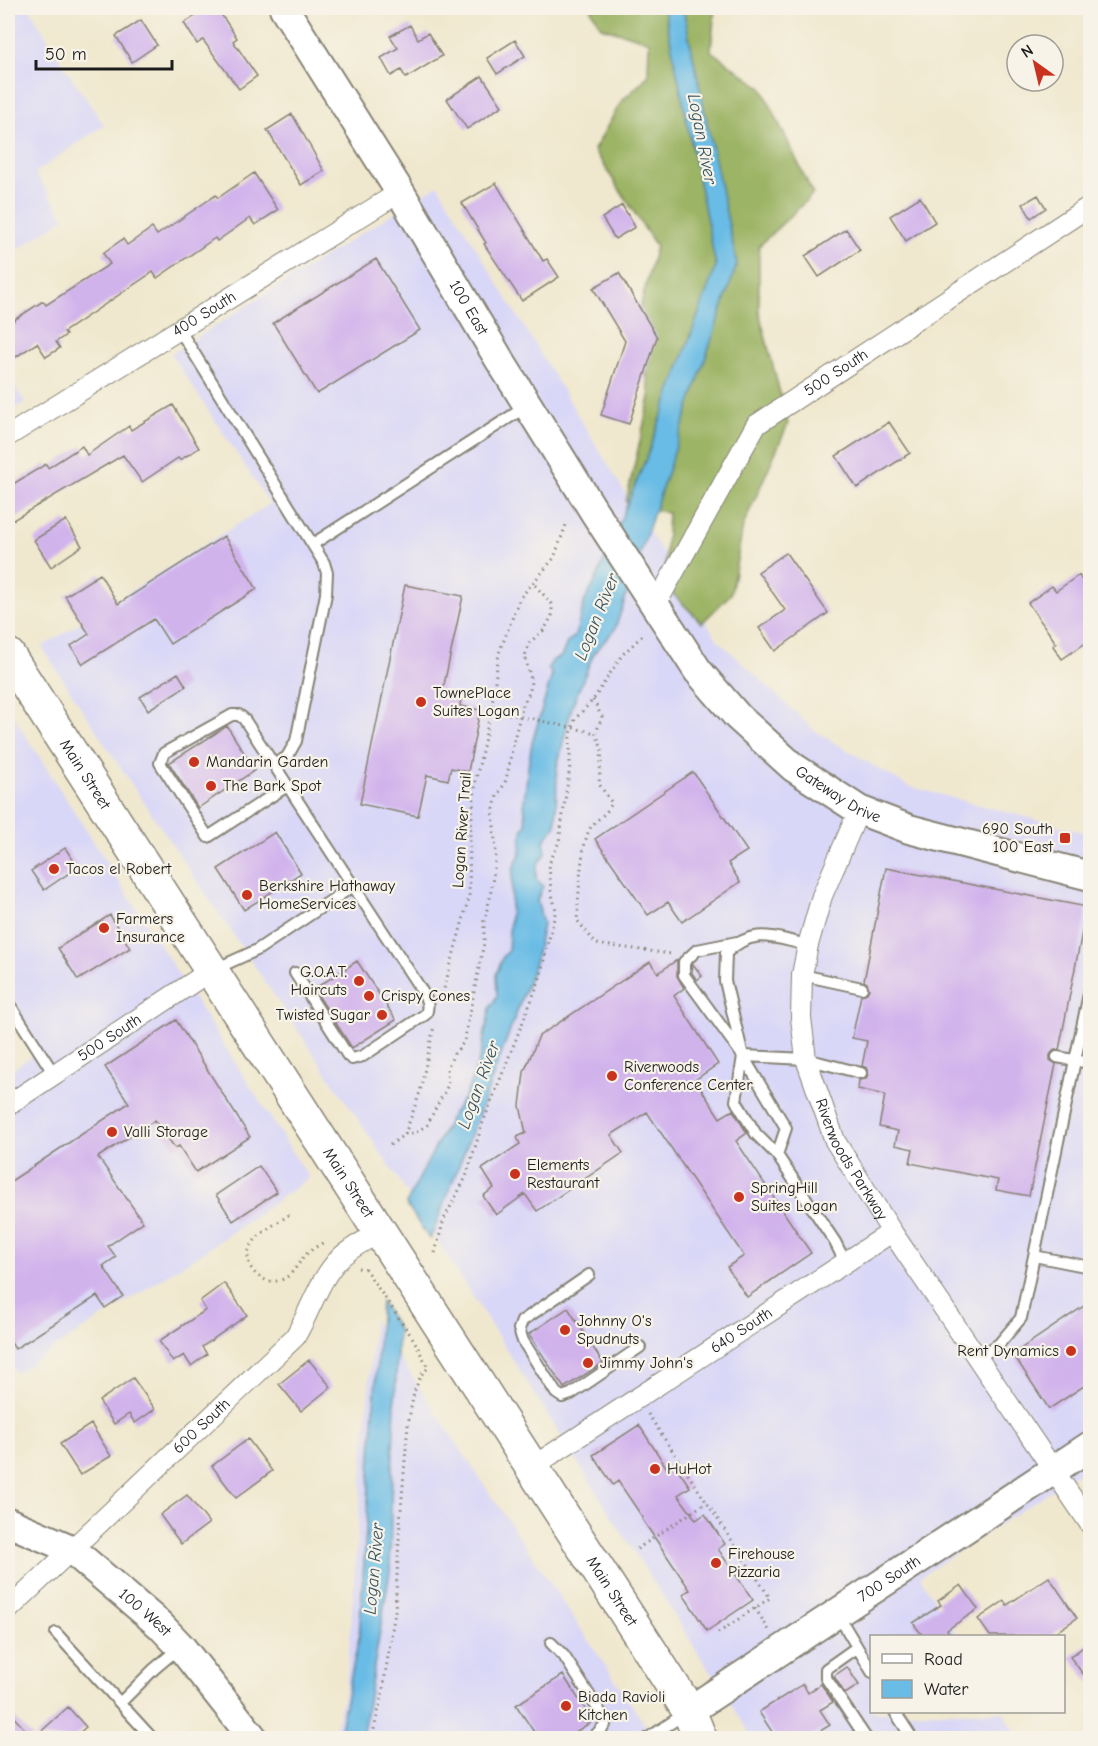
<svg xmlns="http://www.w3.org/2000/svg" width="1098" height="1746" font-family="'Comic Neue',sans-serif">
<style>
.built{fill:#d9d7f7}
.forest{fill:#9cb465;stroke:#5c6840;stroke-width:1.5}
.water{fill:#69bce5;stroke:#426c80;stroke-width:1.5}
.building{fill:#d1b3ec}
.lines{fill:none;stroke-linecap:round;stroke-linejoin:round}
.lane-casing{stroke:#868275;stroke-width:14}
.street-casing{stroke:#868275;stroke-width:22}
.secondary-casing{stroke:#868275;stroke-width:32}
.highway-casing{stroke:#868275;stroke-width:36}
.path{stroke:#868275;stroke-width:3;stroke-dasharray:1.5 4.5;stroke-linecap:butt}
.lane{stroke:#fff;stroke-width:10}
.street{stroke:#fff;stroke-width:20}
.secondary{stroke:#fff;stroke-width:28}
.highway{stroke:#fff;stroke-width:33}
.path-bridge{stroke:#868275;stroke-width:3;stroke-dasharray:1.5 4.5;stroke-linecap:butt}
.poi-dot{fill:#c8321e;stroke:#f7f3e8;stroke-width:2}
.labels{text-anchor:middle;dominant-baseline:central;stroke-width:4.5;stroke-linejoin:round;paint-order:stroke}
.street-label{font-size:16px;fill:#1c1c1c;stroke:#f7f3e8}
.poi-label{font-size:16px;fill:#1c1c1c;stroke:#f7f3e8;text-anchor:start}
.water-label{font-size:18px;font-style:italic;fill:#375462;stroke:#f7f3e8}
</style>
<rect width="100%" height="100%" fill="#f7f3e8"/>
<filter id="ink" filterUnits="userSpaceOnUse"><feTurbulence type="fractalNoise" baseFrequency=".0167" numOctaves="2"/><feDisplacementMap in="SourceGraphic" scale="12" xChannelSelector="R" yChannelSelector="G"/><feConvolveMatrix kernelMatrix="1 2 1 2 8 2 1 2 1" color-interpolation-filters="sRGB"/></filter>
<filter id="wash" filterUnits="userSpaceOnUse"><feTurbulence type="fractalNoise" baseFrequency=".008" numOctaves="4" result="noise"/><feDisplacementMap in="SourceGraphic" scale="24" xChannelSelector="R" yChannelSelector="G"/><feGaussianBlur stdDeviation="1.35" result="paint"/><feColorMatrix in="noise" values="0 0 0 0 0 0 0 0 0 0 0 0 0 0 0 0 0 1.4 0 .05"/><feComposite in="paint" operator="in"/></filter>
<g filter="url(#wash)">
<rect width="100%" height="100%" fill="#f0e8ce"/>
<!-- built -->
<path class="built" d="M8 8H29L65 68 104 125 35 173 65 218 8 256Z
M438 185 624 491 717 639 815 731 908 786 1090 834V1465L920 1577 957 1636H872V1712H1003L1020 1738H752L401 1183 118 764 42 647 270 504 171 354Z
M8 376 25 402 8 413Z
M8 708 309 1178 212 1246 16 1373 8 1359V1073L33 1055 8 1018Z
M374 1320 654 1738H332L346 1688Z"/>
<!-- forest -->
<path class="forest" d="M590 8H715L711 51 762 88 813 194 759 246V312L788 424 743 526 731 594 702 623 664 585 668 513 626 502 650 397 638 316 656 246 594 150 621 102 648 76 649 41 601 27Z"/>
<!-- water -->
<path class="water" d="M664 8H683L737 264 615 629 594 653 572 706 557 767 556 825 544 841 546 853 537 865 536 879 543 886 537 900 543 924 535 963 477 1119 430 1240 406 1204 453 1113 465 1097 480 1058 490 1008 497 996 496 975 503 956 508 952 513 869 520 854 522 831 526 824 524 801 529 761 532 743 552 675 548 668 553 660 561 657 567 643 575 636 585 600 594 584 646 459 716 266Z
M381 1301 398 1329 391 1500 390 1571 362 1738H338L359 1638Z"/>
<g id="blocks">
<!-- building -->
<path class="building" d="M208 8H217L237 38 233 41 257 76 239 89 203 40 197 44 184 23Z
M141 20 157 45 132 62 116 36Z
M410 25 418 39 428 33 442 56 406 78 401 70 391 76 381 58 398 48 390 36Z
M515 40 525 56 497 74 487 58Z
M482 76 502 106 467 129 447 99Z
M292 114 324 171 301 185 267 130Z
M254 173 278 210 255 225 250 218 217 241 215 238 157 278 153 272 64 332 66 335 56 342 60 348 46 357 37 343 8 362V324L43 301 46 305 110 264 103 253 123 239 127 245 152 228 157 235 216 195 218 198Z
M496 183 543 261 547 259 559 277 522 301 484 244 486 243 462 203Z
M1038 195 1046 208 1031 218 1023 204Z
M920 197 935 222 906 241 890 216Z
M622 205 635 227 615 239 602 218Z
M846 229 860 250 819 277 805 256Z
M376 259 420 330 317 394 273 323Z
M619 273 657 337 629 424 601 415 625 341 593 288Z
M173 405 199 448 180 460 178 458 142 482 123 455 8 523V487L46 464 48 468 82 446 87 455 129 426 131 430Z
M889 422 910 453 857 488 836 456Z
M66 520 82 546 51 567 34 540Z
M224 536 257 589 170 644 154 619 83 664 71 646 89 634 65 596 100 574 118 604Z
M786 553 828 613 775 651 759 628 785 610 758 572Z
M1090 573V640L1062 659 1053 646 1056 643 1028 603 1052 586 1056 591 1079 575 1081 579Z
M405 585 463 596 442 694 461 698 460 706 480 710 468 772 451 768 448 780 427 775 418 816 360 804Z
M178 673 186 686 148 710 140 697Z
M227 726 255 770 198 808 169 763Z
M693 772 747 851 728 863 740 882 682 922 668 902 648 915 595 839Z
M275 832 301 873 244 910 218 869Z
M65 848 78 867 44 890 31 871Z
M886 868 1087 907 1059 1050H1054L1050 1055V1060L1056 1064 1029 1196 996 1190 998 1180 910 1163 913 1149 895 1145 898 1131 879 1127 885 1095 858 1089 859 1080 866 1079 868 1074 867 1068 862 1066 867 1041 852 1038 861 995 867 993 869 989 867 983 864 981Z
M110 915 130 948 78 980 58 948Z
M677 960V976L684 988 674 996 718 1064 695 1080 720 1118 733 1110 747 1133 736 1141 811 1253 747 1297 727 1267 744 1256 647 1112 611 1135 623 1153 537 1211 525 1194 496 1215 483 1196 494 1188 482 1169 520 1144 517 1137 526 1133 520 1106 524 1072 539 1036 650 962 658 973Z
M357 961 396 1020 352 1048 314 989Z
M693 964 702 976 697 980 692 973Z
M176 1020 250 1137 196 1172 179 1146 175 1148 155 1120 98 1157 143 1222 108 1246 116 1257 103 1266 123 1296 105 1308 97 1296 15 1349 8 1338V1183L129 1103 105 1067Z
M259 1166 277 1192 233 1221 216 1195Z
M224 1283 247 1315 202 1347 207 1354 191 1366 184 1355 173 1362 159 1341 206 1310 200 1301Z
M1090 1302V1382L1049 1409 1013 1354Z
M568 1308 603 1363 564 1388 529 1334Z
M309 1360 331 1387 301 1411 279 1384Z
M133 1378 155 1409 135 1423 129 1414 114 1424 99 1401Z
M91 1424 111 1456 80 1475 60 1444Z
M639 1425 668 1470 675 1465 690 1487 678 1495 696 1520 705 1514 725 1544 718 1549 753 1600 707 1631 683 1594 690 1590 642 1519 643 1518 618 1481 613 1485 593 1455Z
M248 1439 272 1471 236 1498 212 1466Z
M187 1495 209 1523 181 1544 160 1515Z
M1049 1577 1077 1618 1050 1636H990L978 1619 1004 1601 1007 1605Z
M961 1585 978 1609 947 1630 951 1636H923L913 1623 941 1605 938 1601Z
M1090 1642V1683L1070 1657Z
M847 1667 859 1685 845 1694 834 1676Z
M563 1675 593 1721 566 1738H538L516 1705Z
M803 1684 808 1693 821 1684 833 1702 820 1710 830 1725 809 1738H776L759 1712Z
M68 1707 86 1727 74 1738H34Z
M8 1711 33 1738H8Z"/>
</g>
</g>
<g filter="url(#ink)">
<use href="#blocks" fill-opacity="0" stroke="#868275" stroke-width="1.5"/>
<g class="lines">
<defs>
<path id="lane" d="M179 329 324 563 327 573 326 594 296 741 287 757 275 764
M313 544 527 406
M287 786 208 837 160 763 164 753 232 715H239L244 719 420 988C426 998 430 1004 426 1014L363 1056 352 1059 348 1056 295 973
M737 942 697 950 684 962V975L743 1056 736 1101 756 1134 777 1155
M808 945C773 938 754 926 726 953L725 981 743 1056 786 1128 777 1155 835 1242 845 1262
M213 970 257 950 353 886
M802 975 862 988
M8 1002 54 1074
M743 1056 806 1059 861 1073
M1057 1057 1090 1063
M1034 1256 1090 1267
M589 1275 522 1321 519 1329 523 1341 556 1393 562 1397 571 1394 640 1347
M978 1358 999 1344 1021 1318 1090 989
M838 1615 872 1672
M56 1633 152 1738
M551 1643 564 1656 604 1718 605 1725 593 1738
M857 1647 826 1669V1678L866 1738
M120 1703 154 1669 179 1648
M895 1712 912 1738
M648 1738 686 1713"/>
<g id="street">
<path id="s1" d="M8 436 400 192"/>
<path id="s2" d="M655 606 756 425 1090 206"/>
<path id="s3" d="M859 810 822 896 808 945 802 975 801 1018 806 1059 835 1141 892 1232 1090 1524"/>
<path id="s4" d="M8 1105 210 971"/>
<path id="s5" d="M532 1467 892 1232"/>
<path id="s6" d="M8 1610 295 1337C310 1312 319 1279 340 1258 350 1248 367 1240 379 1232"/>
</g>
<g id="secondary">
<path id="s7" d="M284 8 400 192 499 359 595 513 698 671 738 717 793 767 859 810 909 829 1090 876"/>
<path id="s8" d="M8 1522 71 1549 160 1625 181 1647 253 1738"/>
<path id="s9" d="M689 1711 1090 1446"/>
</g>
<g id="highway">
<path id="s10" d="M8 655 689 1711 700 1738"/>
</g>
</defs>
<!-- lane casing -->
<use href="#lane" class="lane-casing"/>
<!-- street casing -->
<use href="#street" class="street-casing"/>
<!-- secondary casing -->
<use href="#secondary" class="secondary-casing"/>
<!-- highway casing -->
<use href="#highway" class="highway-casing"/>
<!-- path -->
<path class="path" d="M593 700 602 717 596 733 602 750 599 784 612 803C606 816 598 817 591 827 580 843 579 899 577 920L596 944 672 954
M441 1000 469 898 470 835 476 779 491 710 499 653 520 598 554 558 567 522
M405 1134 415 1133 427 1125 448 1085 447 1068 454 1054 464 1042 484 943V921L490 898 496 854 493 812 497 796 505 783 508 771 514 739 523 705 530 691 531 680 525 656 529 643 544 630 552 616V604L532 582
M390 1145 405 1134 420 1092 434 1026
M289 1215C277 1223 260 1232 252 1244 239 1263 260 1287 281 1280 295 1275 299 1259 310 1251 315 1247 321 1244 326 1241
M435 1253 444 1219 466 1177 482 1125 539 981 556 910 551 891 549 864 559 842 570 766V738L575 719 593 700 622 655 642 636
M358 1268 365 1269 414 1340 428 1368 421 1375 414 1392 408 1424 400 1522 395 1611 382 1695 372 1738
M648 1414 770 1598 718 1633
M637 1549 707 1502
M755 1608 769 1630"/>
<!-- lane -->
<use href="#lane" class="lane"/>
<!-- street -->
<use href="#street" class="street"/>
<!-- secondary -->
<use href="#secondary" class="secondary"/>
<!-- highway -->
<use href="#highway" class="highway"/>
<!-- path-bridge -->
<path class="path-bridge" d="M491 710 596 733"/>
</g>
</g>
<!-- markers -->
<g class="poi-dot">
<circle cx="421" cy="702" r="6"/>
<circle cx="194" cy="762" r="6"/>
<circle cx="211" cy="786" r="6"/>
<rect x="1059" y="832" width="12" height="12" rx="3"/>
<circle cx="54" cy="869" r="6"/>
<circle cx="247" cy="895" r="6"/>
<circle cx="104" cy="928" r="6"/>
<circle cx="359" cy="981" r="6"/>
<circle cx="369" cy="996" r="6"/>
<circle cx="382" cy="1015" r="6"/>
<circle cx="612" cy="1076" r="6"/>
<circle cx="112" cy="1132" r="6"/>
<circle cx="515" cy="1174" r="6"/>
<circle cx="739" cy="1197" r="6"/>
<circle cx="565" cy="1330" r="6"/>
<circle cx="1071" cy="1351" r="6"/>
<circle cx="588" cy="1363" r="6"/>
<circle cx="655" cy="1469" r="6"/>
<circle cx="716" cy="1563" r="6"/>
<circle cx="566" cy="1706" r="6"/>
</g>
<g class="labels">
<!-- street labels -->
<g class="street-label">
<text stroke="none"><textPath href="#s7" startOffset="352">100 East</textPath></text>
<text stroke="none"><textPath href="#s1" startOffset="231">400 South</textPath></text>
<text stroke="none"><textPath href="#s2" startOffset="303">500 South</textPath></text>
<text stroke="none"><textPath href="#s10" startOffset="142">Main Street</textPath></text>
<text stroke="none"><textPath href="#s7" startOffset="970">Gateway Drive</textPath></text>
<text transform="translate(462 830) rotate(-86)">Logan River Trail</text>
<text stroke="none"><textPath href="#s4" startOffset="122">500 South</textPath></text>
<text stroke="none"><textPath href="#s3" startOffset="370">Riverwoods Parkway</textPath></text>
<text stroke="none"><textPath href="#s10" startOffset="628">Main Street</textPath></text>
<text stroke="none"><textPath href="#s5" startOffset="250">640 South</textPath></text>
<text stroke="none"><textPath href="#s6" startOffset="267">600 South</textPath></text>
<text stroke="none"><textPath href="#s9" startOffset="240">700 South</textPath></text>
<text stroke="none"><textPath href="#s10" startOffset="1114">Main Street</textPath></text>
<text stroke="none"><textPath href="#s8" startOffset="166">100 West</textPath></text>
</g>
<!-- poi labels -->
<g class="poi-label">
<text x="433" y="693">TownePlace<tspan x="433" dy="18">Suites Logan</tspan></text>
<text x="206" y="762">Mandarin Garden</text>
<text x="223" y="786">The Bark Spot</text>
<text x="1053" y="829" text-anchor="end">690 South<tspan x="1053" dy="18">100 East</tspan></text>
<text x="66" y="869">Tacos el Robert</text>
<text x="259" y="886">Berkshire Hathaway<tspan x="259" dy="18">HomeServices</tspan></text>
<text x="116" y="919">Farmers<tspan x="116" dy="18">Insurance</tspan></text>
<text x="347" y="972" text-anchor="end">G.O.A.T.<tspan x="347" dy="18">Haircuts</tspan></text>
<text x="381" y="996">Crispy Cones</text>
<text x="370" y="1015" text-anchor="end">Twisted Sugar</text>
<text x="624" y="1067">Riverwoods<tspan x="624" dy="18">Conference Center</tspan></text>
<text x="124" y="1132">Valli Storage</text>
<text x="527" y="1165">Elements<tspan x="527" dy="18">Restaurant</tspan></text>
<text x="751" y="1188">SpringHill<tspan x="751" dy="18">Suites Logan</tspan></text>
<text x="577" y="1321">Johnny O's<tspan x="577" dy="18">Spudnuts</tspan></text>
<text x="1059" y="1351" text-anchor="end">Rent Dynamics</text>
<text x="600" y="1363">Jimmy John's</text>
<text x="667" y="1469">HuHot</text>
<text x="728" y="1554">Firehouse<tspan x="728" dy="18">Pizzaria</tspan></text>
<text x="578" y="1697">Biada Ravioli<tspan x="578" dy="18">Kitchen</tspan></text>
</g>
<!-- water labels -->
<g class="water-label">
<text transform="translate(702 139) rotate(79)">Logan River</text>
<text transform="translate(597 617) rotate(-68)">Logan River</text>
<text transform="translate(479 1085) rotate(-70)">Logan River</text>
<text transform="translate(374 1569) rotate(-85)">Logan River</text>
</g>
</g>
<!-- margin -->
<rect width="1098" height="1746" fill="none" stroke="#f7f3e8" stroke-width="30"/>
<!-- legend -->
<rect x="870" y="1635" width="195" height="78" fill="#f7f3e8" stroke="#9f9d96" stroke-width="1.5"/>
<rect x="882" y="1654" width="30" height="9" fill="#ffffff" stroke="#9f9d96" stroke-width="1.5"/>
<text x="924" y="1665" font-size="18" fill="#1c1c1c">Road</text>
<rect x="882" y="1680" width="30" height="18" fill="#69bce5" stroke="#9f9d96" stroke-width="1.5"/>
<text x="924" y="1695" font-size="18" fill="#1c1c1c">Water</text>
<!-- north arrow -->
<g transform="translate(1035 63) rotate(326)"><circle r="28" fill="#f7f3e8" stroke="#9f9d96" stroke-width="1.5"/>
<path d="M0-4.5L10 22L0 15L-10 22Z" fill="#c8321e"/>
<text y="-9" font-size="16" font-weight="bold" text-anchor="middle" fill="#1c1c1c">N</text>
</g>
<!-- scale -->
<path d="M36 60v9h136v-9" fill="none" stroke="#1c1c1c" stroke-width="3"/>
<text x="45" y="60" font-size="18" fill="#1c1c1c" stroke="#f7f3e8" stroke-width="4.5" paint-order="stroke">50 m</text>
</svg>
